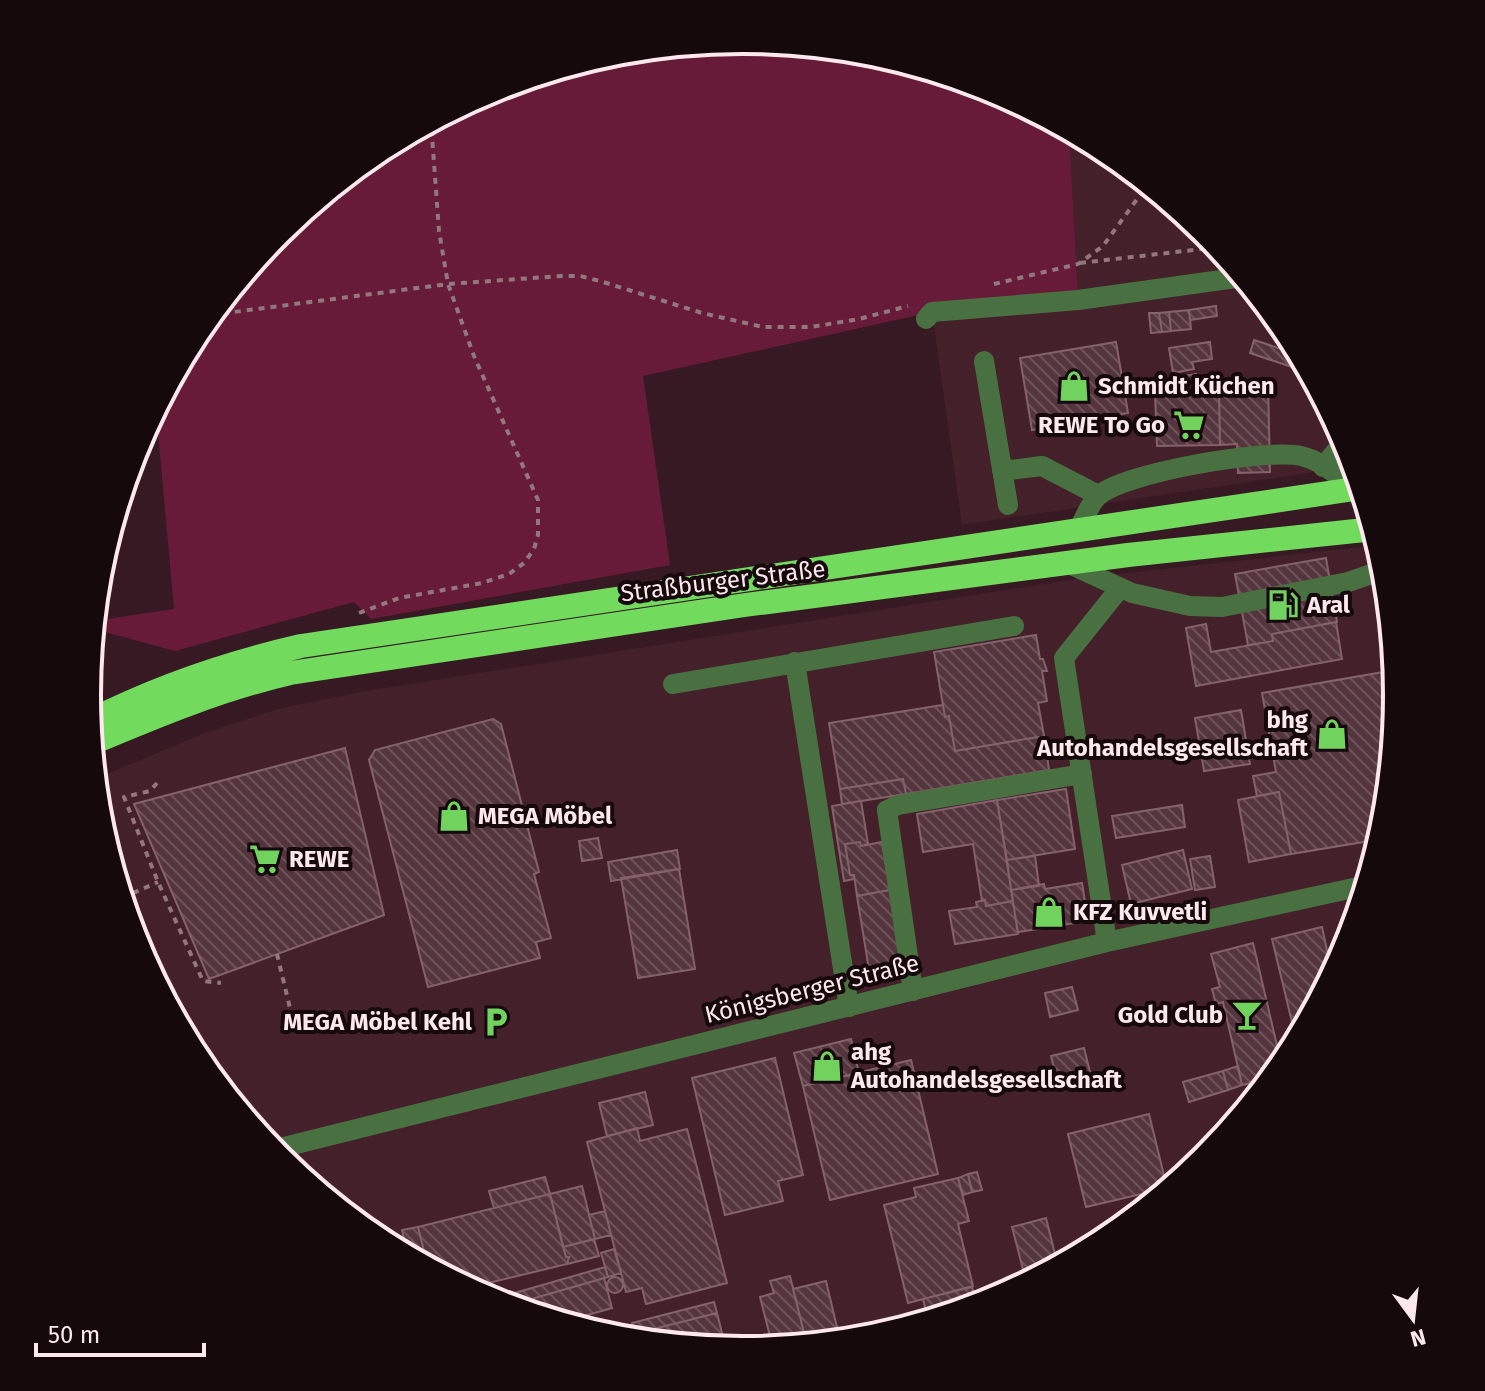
<svg xmlns="http://www.w3.org/2000/svg" width="1485" height="1391" font-family="'Fira Sans',sans-serif">
<style>
.built{fill:#44202b}
.grass{fill:#681b38}
.building{fill:url(#building-back-hatch);stroke:#84616b;stroke-width:2}
.lines{fill:none;stroke-linecap:round;stroke-linejoin:round}
.path{stroke:#91787f;stroke-width:4;stroke-dasharray:6 6;stroke-linecap:butt}
.minor{stroke:#487040;stroke-width:20}
.highway{stroke:#72db5e;stroke-width:24}
.labels{text-anchor:middle;dominant-baseline:central;stroke-width:8;stroke-linejoin:round;paint-order:stroke}
.poi-label{font-size:24px;font-weight:bold;fill:#fde8ed;stroke:#15090c;text-anchor:start}
.street-label{font-size:24px;fill:#fde8ed;stroke:#15090c}
.rim{fill:none;stroke:#fde8ed;stroke-width:4}
</style>
<defs>
<pattern id="building-back-hatch" width="6" height="6" patternUnits="userSpaceOnUse" patternTransform="scale(2)"><rect width="6" height="6" fill="#54353e"/><path d="M-1 5l2 2M0 0l6 6M5-1l2 2" fill="none" stroke="#6e525a"/></pattern>
</defs>
<rect width="100%" height="100%" fill="#361922"/>
<!-- built -->
<path class="built" d="M1069 130 1107 151 1206 232 1288 332 1348 445 1355 466 962 525 932 312 1078 300Z
M1379 545 1385 568 1398 696 1385 824 1348 947 1287 1060 1206 1159 1106 1241 993 1301 870 1338 742 1351 614 1338 491 1301 378 1240 279 1159 268 1133 259 1135 218 1084 109 853 100 823 95 779 207 732 278 709 360 692 1082 578Z"/>
<!-- grass -->
<path class="grass" d="M743 40 871 53 994 90 1069 130 1078 296 932 312 643 376 670 565 371 619 354 602 175 651 94 629V621L174 609 156 410 198 331 279 232 379 150 492 90 615 53Z"/>
<!-- building -->
<path class="building" d="M1116 158 1127 167 1123 172 1118 171Z
M1216 306 1217 316 1190 320 1189 310Z
M1189 310 1191 329 1171 331 1169 312Z
M1169 312 1171 331 1162 332 1159 313Z
M1149 313H1159L1162 332 1151 333Z
M1254 340 1300 355 1304 362 1301 370 1250 353Z
M1116 342 1128 413 1032 430 1020 358Z
M1210 342 1212 359 1192 362 1194 369 1173 373 1169 348Z
M1304 362 1321 394 1311 395 1298 378Z
M1196 374 1197 379 1172 383V378Z
M1268 383 1270 472 1238 473 1237 444 1220 445 1219 395H1236L1235 384Z
M1219 392 1220 445 1157 446 1155 393Z
M157 407 158 428 145 429Z
M1326 558 1337 622 1272 634 1273 641 1248 645 1235 574Z
M1336 622 1342 659 1196 686 1186 628 1206 624 1211 652 1273 641 1272 634Z
M1036 635 1040 659H1043L1047 671H1042L1047 701 1038 703 1044 736 955 751 949 716 945 717 934 652Z
M1395 670 1398 696 1385 824 1381 839 1291 854 1279 792 1257 796 1253 776 1276 772 1262 693Z
M943 705 945 717 949 716 955 751 1044 736 1049 770 906 794 903 779 840 789 829 723Z
M1241 710 1250 764 1204 771 1195 718Z
M493 719 501 724 539 872 534 874 551 938 536 942 540 958 428 987 369 760 375 750Z
M345 748 384 915 209 979 134 804Z
M903 779 906 794 842 804 840 789Z
M1066 789 1075 849 1007 860 997 800Z
M1279 792 1291 854 1249 862 1238 800Z
M997 800 1013 901 986 906 985 900 982 901 973 844 923 852 917 814Z
M861 801 868 844 861 846 860 842 845 844 850 875H854V879L844 881 832 806Z
M1182 805 1185 827 1116 838 1112 816Z
M598 838 602 858 582 861 579 841Z
M860 842 861 846 882 842 890 890 857 896 854 875H850L845 844Z
M677 850 680 869 611 881 608 862Z
M1183 850 1192 889 1131 904 1122 865Z
M1035 856 1039 886 1011 890 1007 860Z
M1210 856 1215 887 1195 890 1190 859Z
M679 869 695 969 638 978 621 878Z
M1082 883 1088 921 1018 932 1011 890 1044 884 1045 889Z
M890 890 903 971 870 976 857 896Z
M985 900 986 906 1013 901 1018 934 955 944 949 911 977 907 976 902Z
M1322 927 1329 960 1338 965 1297 1043 1272 939Z
M1253 943 1282 1067 1273 1078 1242 1085 1223 1002 1216 1004 1212 989 1220 987 1211 954Z
M1072 987 1078 1010 1050 1017 1045 993Z
M851 1039 859 1073 803 1086 794 1053Z
M1084 1048 1091 1076 1058 1084 1051 1056Z
M775 1058 803 1175 778 1181 783 1201 725 1215 692 1078Z
M911 1060 938 1174 830 1200 803 1086Z
M1238 1066 1242 1085 1228 1090 1223 1071Z
M1223 1071 1228 1090 1189 1102 1183 1082Z
M645 1092 653 1125 607 1136 599 1103Z
M1149 1114 1167 1188 1086 1207 1068 1134Z
M637 1128 640 1141 687 1129 727 1283 646 1304 642 1288 626 1292 587 1142Z
M977 1172 982 1190 972 1192 968 1174Z
M968 1174 972 1192 963 1195 958 1178Z
M545 1177 550 1194 494 1208 489 1191Z
M958 1178 969 1221 958 1224 973 1286 908 1303 884 1205 916 1197 914 1188Z
M582 1186 595 1239 563 1247 550 1194Z
M550 1194 566 1257H569L567 1264 468 1288 428 1267 418 1227Z
M605 1211 611 1235 595 1239 589 1215Z
M1046 1218 1058 1266 1025 1277 1012 1227Z
M418 1227 428 1267 408 1257 402 1230Z
M594 1239 599 1256 567 1264 569 1257H566L563 1247Z
M614 1249 621 1273 608 1277 601 1253Z
M605 1267 608 1277 507 1306 490 1300Z
M790 1276 807 1345 773 1348 760 1297 774 1293 770 1281Z
M1031 1276 1032 1281 1004 1295 1001 1283Z
M607 1285a8 8 0 1 1 16 0a8 8 0 1 1-16 0Z
M604 1278 612 1308 584 1316 588 1330 507 1306Z
M826 1281 840 1340 807 1345 793 1289Z
M972 1287 976 1304 927 1316 923 1299Z
M714 1302 717 1313 634 1334 632 1323Z
M717 1313 726 1349 636 1340 634 1334Z"/>
<g class="lines">
<!-- path -->
<path class="path" d="M1080 263 1219 247
M994 284 1078 264 1103 246 1148 184
M211 315 448 284 561 276H580L600 281 702 313 763 327H811L859 319 908 306
M359 613 399 598 482 583 509 574 524 563 534 549 538 535V500L474 356 448 284 439 231 431 122
M157 783 150 791 124 797 158 882 203 981 221 983
M122 898 158 882
M277 954 295 1029"/>
<!-- minor -->
<path class="minor" d="M926 319 932 312 1078 300 1243 277
M984 361 1008 505
M1323 467 1341 445 1348 444
M1002 471 1042 466 1098 495
M1079 529C1084 519 1089 505 1097 497 1119 473 1269 448 1301 456 1320 460 1339 476 1352 489
M1067 563 1132 593 1190 606 1222 607 1348 582 1386 569
M795 662 849 1007
M673 684 1014 626
M1107 942 1064 658 1120 588
M913 991 887 810 898 805 1082 774
M272 1150 1107 942 1367 885"/>
<!-- highway -->
<path class="highway" d="M90 721C157 687 227 663 301 646L1361 488
M92 743C156 716 221 689 290 673L745 605 1128 555 1374 529"/>
</g>
<!-- icons -->
<defs>
<symbol id="shop-bare" viewBox="-9 -9 18 18"><path d="M-5-2.5h2.3a2.7 3.5 0 0 1 5.4 0H5L5.5 6h-11ZM-1.5-2.5h3a1.5 2.3 0 0 0-3 0Z" fill="#71d35e" stroke="#15090c" stroke-width="2.5" paint-order="stroke"/></symbol>
<symbol id="supermarket-bare" viewBox="-9 -9 18 18"><path d="M-6-5.5h2.5l.6 2H6L4.5 2H-2.5L-4.4-4H-6ZM-1.5 3.2a1.3 1.3 0 1 0 .1 0ZM3 3.2a1.3 1.3 0 1 0 .1 0Z" fill="#71d35e" stroke="#15090c" stroke-width="2.5" paint-order="stroke"/></symbol>
<symbol id="fuel-bare" viewBox="-9 -9 18 18"><path d="M-5.5-6h7V0h2V4h1.3V-2.5L3-4.5l.8-.8L6-3V5H2.5V1h-1V6h-7ZM-4.2-4.7v3.2H.2V-4.7Z" fill="#71d35e" stroke="#15090c" stroke-width="2.5" paint-order="stroke"/></symbol>
<symbol id="bar-bare" viewBox="-9 -9 18 18"><path d="M-6-5H6L.8 .8V4.5H3.5V6h-7V4.5H-.8V.8Z" fill="#71d35e" stroke="#15090c" stroke-width="2.5" paint-order="stroke"/></symbol>
<symbol id="parking-bare" viewBox="-9 -9 18 18"><path d="M-3.5-5.5H1a3.5 3.5 0 0 1 0 7H-1V5.5H-3.5ZM-1-3.4V-.6H.8a1.4 1.4 0 0 0 0-2.8Z" fill="#71d35e" stroke="#15090c" stroke-width="2.5" paint-order="stroke"/></symbol>
</defs>
<g fill-rule="evenodd">
<use href="#shop-bare" x="1052" y="364" width="44" height="44"/>
<use href="#supermarket-bare" x="1167" y="403" width="44" height="44"/>
<use href="#fuel-bare" x="1261" y="583" width="44" height="44"/>
<use href="#shop-bare" x="1310" y="712" width="44" height="44"/>
<use href="#shop-bare" x="432" y="794" width="44" height="44"/>
<use href="#supermarket-bare" x="243" y="837" width="44" height="44"/>
<use href="#shop-bare" x="1027" y="890" width="44" height="44"/>
<use href="#bar-bare" x="1225" y="993" width="44" height="44"/>
<use href="#parking-bare" x="474" y="1000" width="44" height="44"/>
<use href="#shop-bare" x="805" y="1044" width="44" height="44"/>
</g>
<g class="labels">
<!-- poi labels -->
<g class="poi-label">
<text x="1098" y="386">Schmidt Küchen</text>
<text x="1165" y="425" text-anchor="end">REWE To Go</text>
<text x="1307" y="605">Aral</text>
<text x="1308" y="720" text-anchor="end">bhg<tspan x="1308" dy="28">Autohandelsgesellschaft</tspan></text>
<text x="478" y="816">MEGA Möbel</text>
<text x="289" y="859">REWE</text>
<text x="1073" y="912">KFZ Kuvvetli</text>
<text x="1223" y="1015" text-anchor="end">Gold Club</text>
<text x="472" y="1022" text-anchor="end">MEGA Möbel Kehl</text>
<text x="851" y="1052">ahg<tspan x="851" dy="28">Autohandelsgesellschaft</tspan></text>
</g>
<!-- street labels -->
<g class="street-label">
<text transform="translate(723 581) rotate(-7)">Straßburger Straße</text>
<text transform="translate(812 989) rotate(-14)">Königsberger Straße</text>
</g>
</g>
<!-- crop -->
<path d="M0 0H1485V1391H0ZM101 695a641 641 0 1 1 1282 0a641 641 0 1 1-1282 0Z" fill="#15090c" fill-rule="evenodd"/>
<path class="rim" d="M101 695a641 641 0 1 1 1282 0a641 641 0 1 1-1282 0Z"/>
<!-- north arrow -->
<g transform="translate(1413 1319) rotate(165)" stroke="#15090c" stroke-width="6" paint-order="stroke">
<path d="M0-6L14 30L0 20L-14 30Z" fill="#fde8ed"/>
<text y="-12" font-size="22" font-weight="bold" text-anchor="middle" fill="#fde8ed">N</text>
</g>
<!-- scale -->
<path d="M36 1343v12h168v-12" fill="none" stroke="#fde8ed" stroke-width="4"/>
<text x="48" y="1343" font-size="24" fill="#fde8ed" stroke="#15090c" stroke-width="6" paint-order="stroke">50 m</text>
</svg>
